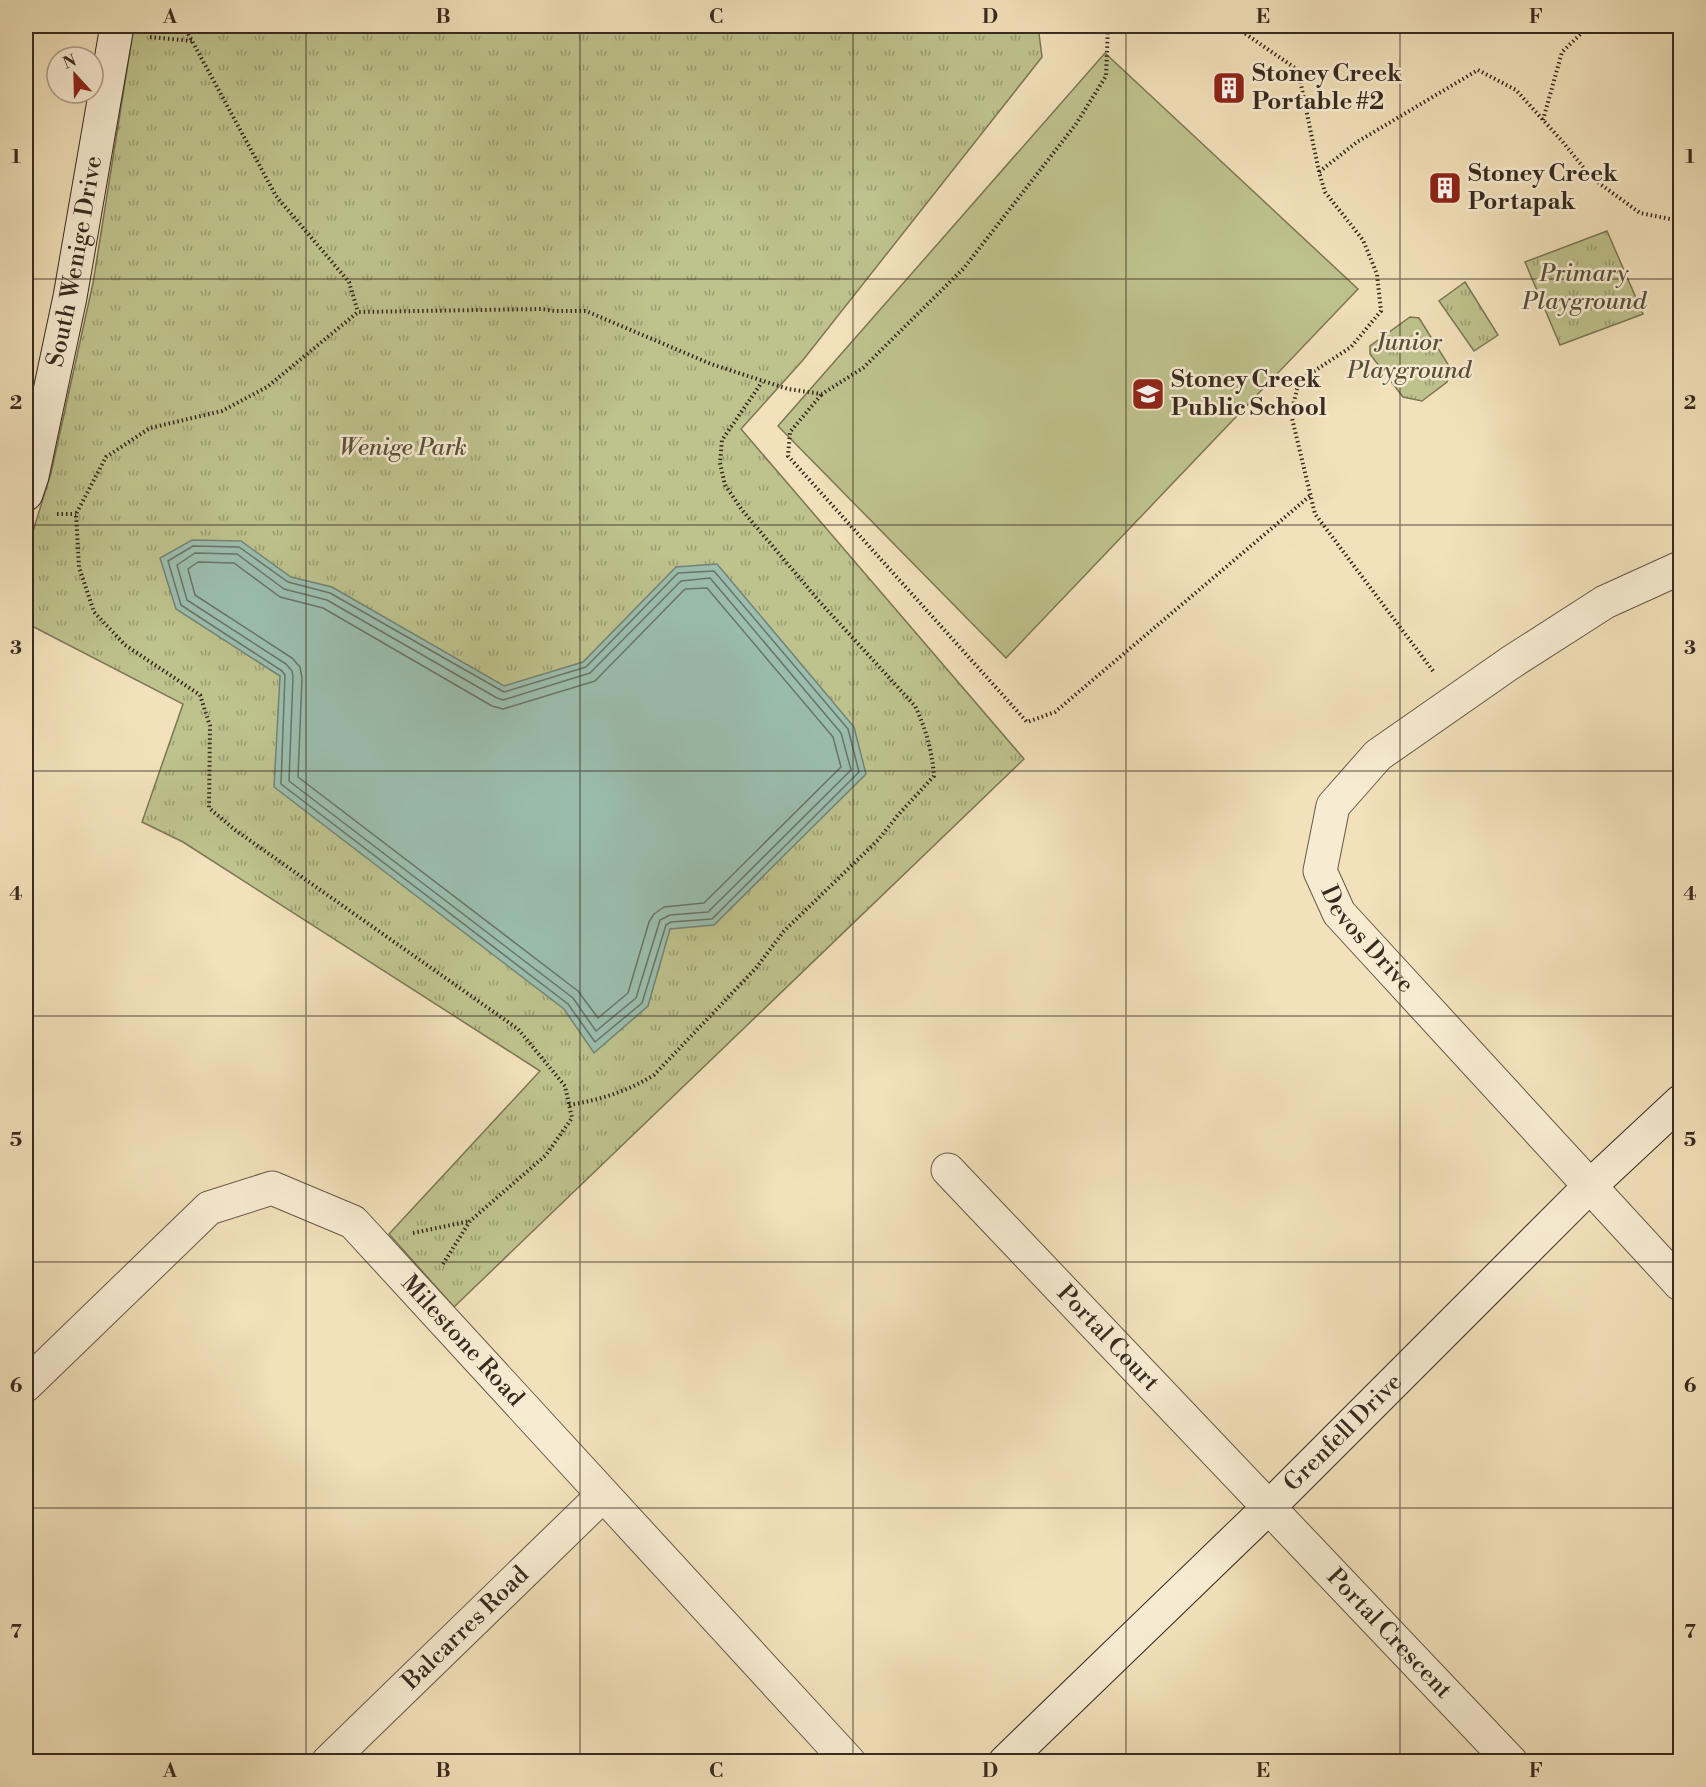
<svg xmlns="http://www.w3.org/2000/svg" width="1706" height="1787" font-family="'Libre Bodoni',serif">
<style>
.grass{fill:#bec28d;stroke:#7c7657;stroke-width:1.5}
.park{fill:url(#park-tufts);stroke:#7c7657;stroke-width:1.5}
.water{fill:#9bbeae;stroke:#748376;stroke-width:1.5}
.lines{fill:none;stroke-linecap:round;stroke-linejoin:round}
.shore{stroke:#6a7468;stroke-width:1.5}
.street-casing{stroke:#675847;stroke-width:35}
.secondary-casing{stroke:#392a21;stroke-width:35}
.path{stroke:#392a21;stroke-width:4;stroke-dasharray:1.5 3;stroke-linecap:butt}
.street{stroke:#f7ecd2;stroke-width:33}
.secondary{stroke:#f7ecd2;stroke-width:33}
.grid{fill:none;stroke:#392a21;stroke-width:1.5;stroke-opacity:0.55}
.labels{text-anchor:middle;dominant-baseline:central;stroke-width:5;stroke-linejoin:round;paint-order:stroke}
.poi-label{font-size:24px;font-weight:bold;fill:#392a21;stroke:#f7ecd2;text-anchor:start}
.street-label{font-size:24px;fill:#392a21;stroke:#f7ecd2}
.park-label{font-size:24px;font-style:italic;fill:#5a503c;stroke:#f7ecd2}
.neatline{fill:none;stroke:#392a21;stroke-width:2}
.grid-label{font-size:20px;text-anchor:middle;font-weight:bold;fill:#392a21}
</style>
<defs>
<pattern id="park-tufts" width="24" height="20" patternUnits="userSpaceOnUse" patternTransform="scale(1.5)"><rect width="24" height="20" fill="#bec28d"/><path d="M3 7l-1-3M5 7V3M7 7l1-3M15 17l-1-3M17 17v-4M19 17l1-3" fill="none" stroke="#9b9e73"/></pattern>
</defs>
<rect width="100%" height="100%" fill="#f2e1ba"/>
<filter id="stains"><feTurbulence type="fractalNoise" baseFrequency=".00333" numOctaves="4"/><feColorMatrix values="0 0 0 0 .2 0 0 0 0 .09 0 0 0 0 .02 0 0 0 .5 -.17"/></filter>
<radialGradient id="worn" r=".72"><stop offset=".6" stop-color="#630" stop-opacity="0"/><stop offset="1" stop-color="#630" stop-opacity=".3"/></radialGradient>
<!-- grass -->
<path class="grass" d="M1105 53 1358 289 1006 658 778 426Z"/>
<!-- park -->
<path class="park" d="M134 26H1038L1042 57 803 360 741 429 1024 759 454 1307 389 1234 540 1071 183 842 142 822 183 704 26 623V554L51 473 93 283Z
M1607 231 1643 314 1560 345 1525 262Z
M1465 282 1498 335 1474 351 1439 301Z
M1410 317 1419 318 1451 369 1447 382 1422 401 1403 397 1370 354V346Z"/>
<!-- water -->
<path class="water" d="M192 540 241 541 291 577 332 587 504 686 583 662 676 567 717 564 854 727 866 774 714 925 670 929 648 1006 594 1053 564 1009 274 787 280 676 176 609 160 558Z"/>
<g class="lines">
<!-- shore -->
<path class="shore" d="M193 546 239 547 288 582 330 593 504 692 586 667 678 573 714 571 848 729 859 772 712 919 671 922 666 925 642 1003 595 1042 568 1004 281 784 285 675 282 671 181 605 168 561Z
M195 553 237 554 284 589 327 600 497 698 503 700 590 673 681 581 710 578 841 733 851 770 708 912 670 915 660 920 636 998 596 1031 573 998 289 781 293 677 292 671 286 664 187 600 177 565Z
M198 562 234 563 280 597 323 608 492 706 503 709 595 681 685 589 707 588 833 737 841 767 704 903 664 907 654 914 649 922 628 993 598 1018 578 991 298 777 302 678 300 667 292 658 195 595 188 569Z"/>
<defs>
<g id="street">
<path id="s1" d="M1680 568 1605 602 1510 663 1378 755 1333 806 1320 871 1339 913 1680 1284"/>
<path id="s2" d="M948 1170 1511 1762"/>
<path id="s3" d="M26 1385 209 1208 272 1188 353 1222 849 1762"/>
<path id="s4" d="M328 1762 603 1495"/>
</g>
<g id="secondary">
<path id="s5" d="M26 494 32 476 70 297 117 26"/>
<path id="s6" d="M1005 1762 1270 1506 1590 1186 1680 1102"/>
</g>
</defs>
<!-- street casing -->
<use href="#street" class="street-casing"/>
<!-- secondary casing -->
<use href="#secondary" class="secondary-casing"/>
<!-- path -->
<path class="path" d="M184 26 276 196 349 282 358 312
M1234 26 1298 70 1319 172
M150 37 192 41
M1543 120 1562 52 1589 26
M821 395 790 432 788 456 1027 722 1055 712 1311 495
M57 514H76
M1433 671 1315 514 1291 414 1299 381 1351 347 1381 311 1377 274 1363 240 1325 192 1319 172 1357 142 1478 70 1516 90 1562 141 1592 178 1640 213 1680 221
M569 1105C600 1100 628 1091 654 1075L756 968 784 931 878 840 898 815 934 776C932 751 926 729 915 706L819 601 742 510 725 485 720 463 722 440 762 382
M413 1233 470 1221
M443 1264 470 1221 546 1155 572 1118 565 1086 518 1029 235 830 209 808 210 726 200 695 125 645 94 612 79 567 76 514 106 457 150 428 222 411 267 387 358 312 541 309 555 311H586L711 364 788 389 822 394 863 368 964 268 1076 124 1106 76 1108 26"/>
<!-- street -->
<use href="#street" class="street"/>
<!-- secondary -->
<use href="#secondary" class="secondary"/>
</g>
<!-- grid -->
<path class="grid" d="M306 26V1762M580 26V1762M853 26V1762M1126 26V1762M1400 26V1762M26 279H1680M26 525H1680M26 771H1680M26 1016H1680M26 1262H1680M26 1508H1680"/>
<!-- icons -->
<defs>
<symbol id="building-square" viewBox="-11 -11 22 22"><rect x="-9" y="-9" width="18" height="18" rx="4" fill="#8f2418" stroke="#f7ecd2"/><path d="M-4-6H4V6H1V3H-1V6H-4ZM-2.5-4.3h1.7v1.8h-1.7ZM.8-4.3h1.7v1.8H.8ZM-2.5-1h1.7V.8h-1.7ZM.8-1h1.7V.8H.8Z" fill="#fff"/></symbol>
<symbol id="school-square" viewBox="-11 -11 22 22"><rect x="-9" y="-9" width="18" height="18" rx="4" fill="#8f2418" stroke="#f7ecd2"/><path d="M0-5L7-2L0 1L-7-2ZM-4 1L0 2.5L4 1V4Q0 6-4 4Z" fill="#fff"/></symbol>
</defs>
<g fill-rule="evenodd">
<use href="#building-square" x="1210" y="69" width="38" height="38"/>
<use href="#building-square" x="1426" y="169" width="38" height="38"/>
<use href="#school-square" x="1129" y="375" width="38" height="38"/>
</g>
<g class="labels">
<!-- poi labels -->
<g class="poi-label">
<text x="1252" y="74">Stoney Creek<tspan x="1252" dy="28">Portable #2</tspan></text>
<text x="1468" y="174">Stoney Creek<tspan x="1468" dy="28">Portapak</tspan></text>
<text x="1171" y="380">Stoney Creek<tspan x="1171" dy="28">Public School</tspan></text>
</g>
<!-- street labels -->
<g class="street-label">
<text stroke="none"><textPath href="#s5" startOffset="238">South Wenige Drive</textPath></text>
<text stroke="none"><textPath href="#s1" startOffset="574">Devos Drive</textPath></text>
<text stroke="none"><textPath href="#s2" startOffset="232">Portal Court</textPath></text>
<text stroke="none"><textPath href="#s3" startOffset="570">Milestone Road</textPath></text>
<text stroke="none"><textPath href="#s6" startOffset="472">Grenfell Drive</textPath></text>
<text stroke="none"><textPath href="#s4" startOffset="192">Balcarres Road</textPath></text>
<text stroke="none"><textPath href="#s2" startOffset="640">Portal Crescent</textPath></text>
</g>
<!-- park labels -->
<g class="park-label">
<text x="1584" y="274">Primary<tspan x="1584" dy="28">Playground</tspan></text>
<text x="1409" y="343">Junior<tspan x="1409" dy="28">Playground</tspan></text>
<text x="403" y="448">Wenige Park</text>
</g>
</g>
<!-- margin -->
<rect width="1706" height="1787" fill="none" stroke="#f2e1ba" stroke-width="66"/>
<!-- north arrow -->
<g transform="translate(75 75) rotate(338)"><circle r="28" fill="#f7ecd2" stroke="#ab9e8b" stroke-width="1.5"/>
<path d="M0-4.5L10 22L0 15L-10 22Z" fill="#8f2418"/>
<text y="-9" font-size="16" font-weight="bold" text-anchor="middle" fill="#392a21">N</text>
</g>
<rect x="33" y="33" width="1640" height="1721" class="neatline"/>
<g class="grid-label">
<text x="170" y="23">A</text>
<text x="443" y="23">B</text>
<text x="716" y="23">C</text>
<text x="990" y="23">D</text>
<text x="1263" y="23">E</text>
<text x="1536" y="23">F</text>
<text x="16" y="163">1</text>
<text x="1690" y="163">1</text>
<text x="16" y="409">2</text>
<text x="1690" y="409">2</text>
<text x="16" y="654">3</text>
<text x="1690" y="654">3</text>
<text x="16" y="900">4</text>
<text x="1690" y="900">4</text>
<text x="16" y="1146">5</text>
<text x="1690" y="1146">5</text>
<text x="16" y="1392">6</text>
<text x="1690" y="1392">6</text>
<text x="16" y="1638">7</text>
<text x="1690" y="1638">7</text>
<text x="170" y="1777">A</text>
<text x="443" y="1777">B</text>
<text x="716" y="1777">C</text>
<text x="990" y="1777">D</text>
<text x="1263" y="1777">E</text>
<text x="1536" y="1777">F</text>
</g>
<rect width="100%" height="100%" filter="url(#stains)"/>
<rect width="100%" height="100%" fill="url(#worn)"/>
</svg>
